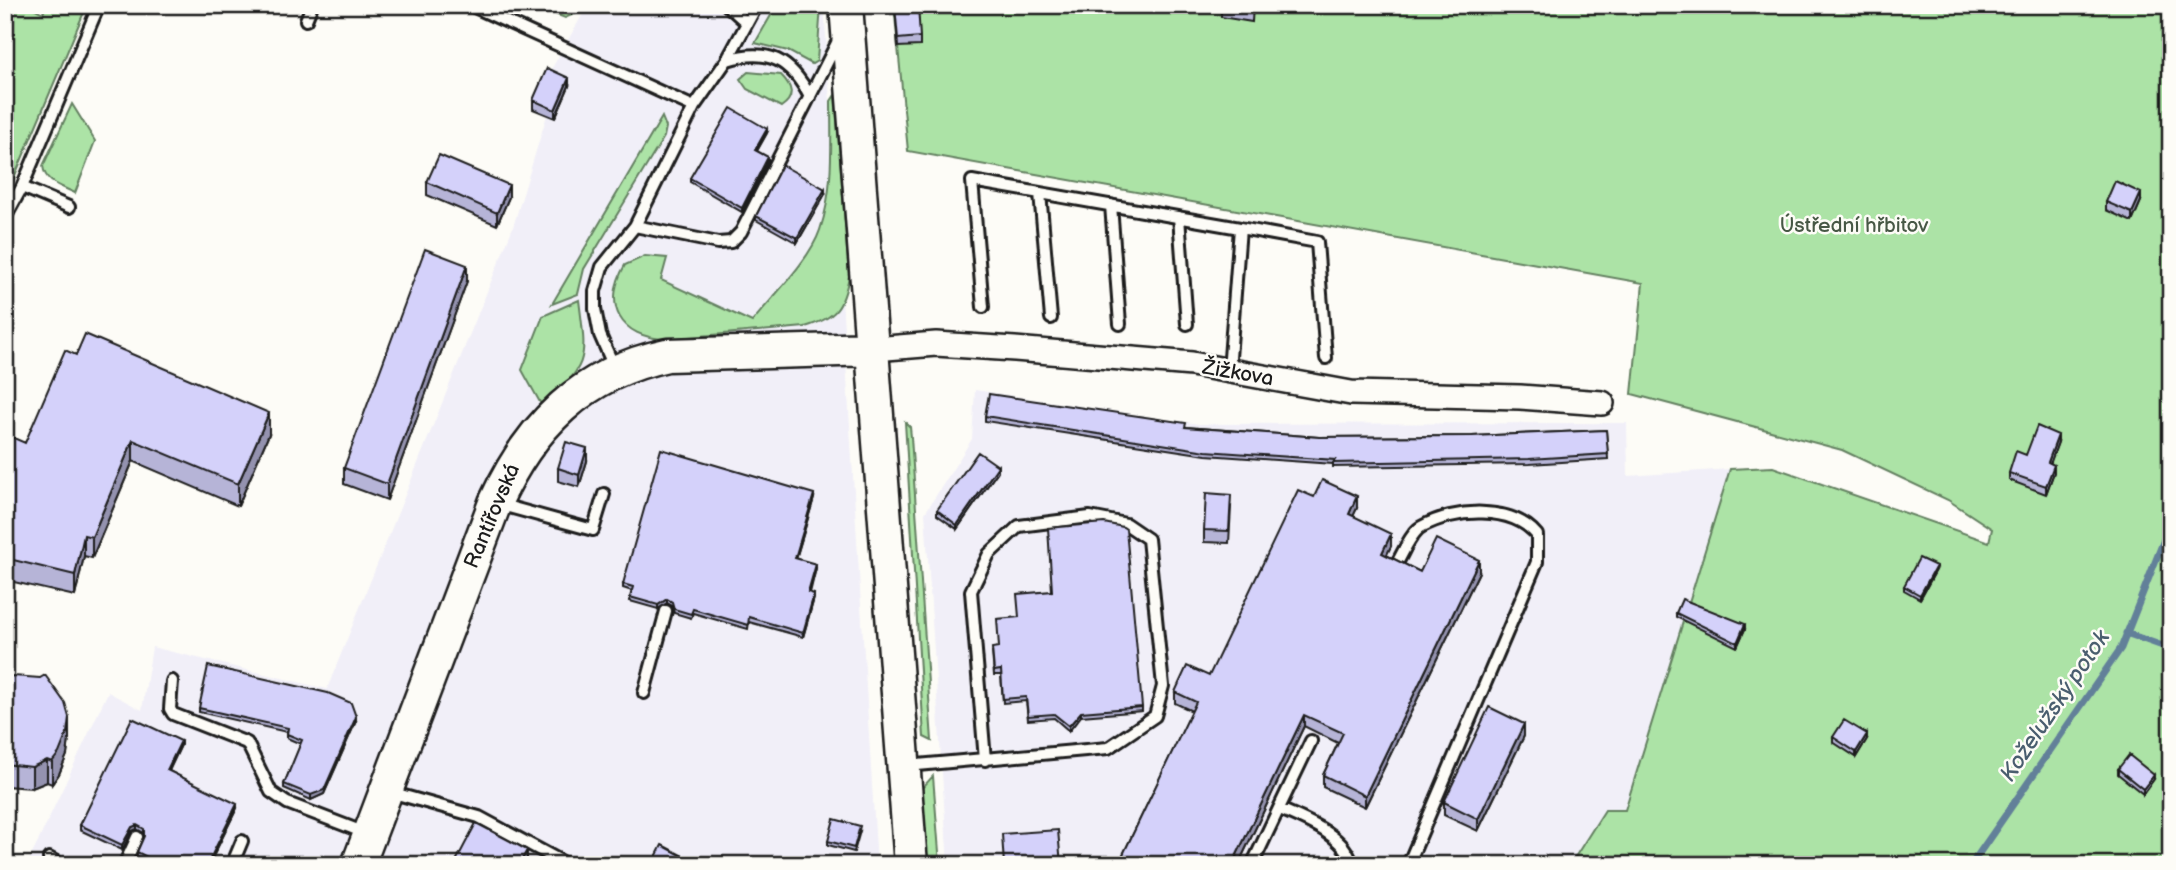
<svg xmlns="http://www.w3.org/2000/svg" width="2176" height="870" font-family="'Balsamiq Sans',sans-serif">
<style>
.built{fill:#f1eff8}
.green{fill:#ace3a6;stroke:#648061;stroke-width:2}
.lines{fill:none;stroke-linecap:round;stroke-linejoin:round}
.stream{stroke:#628099;stroke-width:7}
.lane-casing{stroke:#1c1c1c;stroke-width:16}
.street-casing{stroke:#1c1c1c;stroke-width:28}
.secondary-casing{stroke:#1c1c1c;stroke-width:37}
.lane{stroke:#fdfcf7;stroke-width:10}
.street{stroke:#fdfcf7;stroke-width:23}
.secondary{stroke:#fdfcf7;stroke-width:32}
.wall{fill:#b6b4d7;stroke:#1c1c1c;stroke-width:2}
.shaded-wall{fill:#9492af;stroke:#1c1c1c;stroke-width:2}
.building{fill:#d4d1fa;stroke:#1c1c1c;stroke-width:2}
.labels{text-anchor:middle;dominant-baseline:central;stroke-width:5;stroke-linejoin:round;paint-order:stroke}
.park-label{font-size:21px;fill:#475845;stroke:#fdfcf7}
.street-label{font-size:21px;fill:#1c1c1c;stroke:#fdfcf7}
.water-label{font-size:23px;font-style:italic;fill:#4a5e6f;stroke:#fdfcf7}
</style>
<rect width="100%" height="100%" fill="#fdfcf7"/>
<filter id="ink" filterUnits="userSpaceOnUse"><feTurbulence type="fractalNoise" baseFrequency=".0143" numOctaves="2"/><feDisplacementMap in="SourceGraphic" scale="14" xChannelSelector="R" yChannelSelector="G"/><feConvolveMatrix kernelMatrix="1 2 1 2 8 2 1 2 1" color-interpolation-filters="sRGB"/></filter>
<g filter="url(#ink)">
<!-- built -->
<path class="built" d="M588 5H824L877 865H27L108 692 142 710 152 647 327 689 513 227 547 115 548 75Z
M975 390 1199 424 1627 423 1628 476 1730 469 1618 834 1602 865H948L925 513 972 439Z"/>
<!-- green -->
<path class="green" d="M5 5H28L43 13 47 5H87L5 199Z
M532 5H584L583 10 565 18Z
M777 5H821L817 61 812 64 788 51 755 43Z
M894 5H2171V865H1570L1605 810H1625L1730 469 1773 467 1989 542 1992 529 1948 500 1842 450 1632 394 1643 283 908 151Z
M748 72 781 75C792 86 796 97 781 107L747 89 740 79Z
M835 95 849 276C843 308 836 318 805 327L666 339C620 338 602 305 625 265L645 256 667 258 661 280 752 322C772 297 810 260 820 230 834 190 831 143 831 101Z
M72 104 95 141 75 193C61 186 45 183 43 166Z
M662 117 666 127 664 137 584 269 578 294 552 304Z
M579 300C587 362 589 364 542 406L522 370 543 316Z
M905 422 910 427 911 437 932 741 924 737Z
M933 776 940 865H928L922 788Z"/>
<g class="lines">
<!-- stream -->
<path class="stream" d="M2126 633 2171 649
M1971 865 2121 648 2171 522"/>
<defs>
<path id="lane" d="M470 5 694 107
M727 5 746 22
M306 20 312 5
M727 60C768 47 791 60 810 97
M22 187 69 207
M1040 193 1051 318
M1111 205 1120 324
M1179 217 1187 324
M5 218 22 187 99 5
M635 226 718 243 731 242 741 232 839 39
M983 307 972 181 1240 228
M615 369 600 335 595 309V291L602 267 635 226 694 107 727 60 757 5
M1229 371 1240 228 1317 242 1326 358
M498 504 593 530 604 494
M1397 563C1403 553 1411 533 1421 527 1454 508 1512 505 1537 535V562L1408 865
M172 681 170 709 173 714 247 743 271 792 287 803 368 834
M644 693 666 611
M906 766 1108 748 1155 716 1163 686 1148 539 1126 524 1090 517 1019 526 989 554 971 591 985 760
M390 792 479 817 568 865
M1280 809C1305 820 1346 835 1352 865
M49 858 62 865
M124 865 137 837
M232 865 242 841
M1252 865 1311 741"/>
<path id="street" d="M874 349 936 344 1015 349 1192 364 1351 393 1520 397 1602 403"/>
<path id="secondary" d="M846 5 911 865
M358 865 495 503C530 426 582 373 667 355L874 349"/>
</defs>
<!-- lane casing -->
<use href="#lane" class="lane-casing"/>
<!-- street casing -->
<use href="#street" class="street-casing"/>
<!-- secondary casing -->
<use href="#secondary" class="secondary-casing"/>
<!-- lane -->
<use href="#lane" class="lane"/>
<!-- street -->
<use href="#street" class="street"/>
<!-- secondary -->
<use href="#secondary" class="secondary"/>
</g>
<!-- wall -->
<path class="wall" d="M1221 5H1253L1252 22 1221 17Z
M895 6 920 37V46L898 47Z
M569 86 555 118 533 109V100Z
M767 133 757 151 768 161 742 212 690 182V178Z
M427 182 509 197 497 225 427 195Z
M825 194 797 243 756 220V216Z
M2141 201 2132 222 2106 210V202Z
M467 281 387 500 344 484V468Z
M985 416 1185 427 1319 437 1472 436 1606 430 1608 459 1529 464 1333 467V464L1206 455 985 421Z
M269 434 238 506 133 461 92 558 84 556 75 596 5 580V438L25 443Z
M2058 442 2050 463 2054 472 2046 494 2009 480V473L2026 455Z
M587 461 579 487 558 481V468Z
M998 471 957 529 937 515V510Z
M1314 497 1357 508 1353 516 1391 546 1386 555 1420 572H1479L1365 807 1323 787V775L1338 743 1304 726 1238 865H1118L1192 711 1175 703V692L1209 676Z
M814 498 796 558 816 568 810 593 814 598 803 637 749 622 748 629 693 613 691 618 674 613 672 606 667 603 658 609 630 601 632 591 623 588V584Z
M1231 507 1229 543 1204 542V530Z
M1936 570 1920 599 1904 590V586Z
M1676 613 1745 629 1737 647 1676 617Z
M999 647 1142 707V711L1081 716 1069 731 1054 718 1028 720 1026 701 1003 703 1001 675H994L992 652Z
M5 679 69 739 67 755 59 774 52 784 47 782 32 788 5 786Z
M199 708 356 721 324 794 311 800 284 788V784L301 744 287 738V732L199 712Z
M1524 736 1478 831 1444 815V802Z
M1833 737 1867 739 1856 757 1833 742Z
M181 745 169 771 237 808 209 864 149 863 137 857V852L144 836V833L137 829 132 831 122 850 80 830V825Z
M2118 769 2154 779 2143 794 2118 774Z
M860 831 854 852 828 845V841Z"/>
<!-- shaded-wall -->
<path class="shaded-wall" d="M569 78V86L555 118V110Z
M767 129V133L755 154V150Z
M768 157V161L742 212V208Z
M509 185V197L497 225V213Z
M825 189V194L797 243V238Z
M2141 193V201L2132 222V213Z
M467 265V281L387 500V484Z
M269 413V434L238 506V484Z
M2058 435V442L2048 470V462Z
M133 440V461L92 558V537Z
M587 448V461L579 487V475Z
M2054 465V472L2046 494V486Z
M998 466V471L957 529V525Z
M814 494V498L795 562V558Z
M1357 496V508L1349 525V514Z
M1391 534V546L1382 565V553Z
M84 535V556L75 596V575Z
M1479 560V572L1365 807V796Z
M816 564V568L808 597V592Z
M1936 566V570L1920 599V595Z
M814 594V598L803 637V633Z
M667 599V603L658 609V605Z
M1745 624V629L1737 647V643Z
M1081 712V716L1069 731V726Z
M1304 715V726L1238 865H1232Z
M69 717V739L67 755 59 774 52 784V762Z
M356 717V721L324 794 311 800V795Z
M1524 724V736L1478 831V819Z
M1867 734V739L1856 757V752Z
M181 741V745L167 774V770Z
M47 760V782L32 788V767Z
M2154 775V779L2143 794V789Z
M237 804V808L209 865 208 863Z
M137 825V829L132 831 122 850V845L132 827Z
M527 850V862L525 865H519Z"/>
<!-- building -->
<path class="building" d="M918 5 920 37 898 39 895 6Z
M547 68 569 78 555 110 533 100Z
M731 108 767 129 755 150 768 157 742 208 690 178Z
M439 155 509 185 497 213 427 182Z
M782 165 825 189 797 238 756 216Z
M2115 181 2141 193 2132 213 2106 202Z
M425 249 467 265 387 484 344 468Z
M85 334 269 413 238 484 133 440 92 537 84 535 75 575 5 558V438L7 435 25 443 65 350 76 355Z
M989 394 1186 423 1185 427 1319 437 1472 436 1606 430 1608 454 1529 459 1333 463 1335 460 1206 451 985 416Z
M2037 426 2058 435 2048 462 2054 465 2046 486 2009 473 2016 451 2026 455Z
M566 442 587 448 579 475 558 468Z
M661 449 814 494 795 558 816 564 808 592 814 594 803 633 749 617 748 625 693 609 691 614 674 609 672 602 667 599 658 605 630 597 633 587 623 584Z
M978 452 998 466 957 525 937 510Z
M1322 480 1357 496 1349 514 1391 534 1382 553 1420 572 1436 539 1479 560 1365 796 1323 775 1343 733 1304 715 1232 865H1131L1127 863V865H1118L1196 702 1175 692 1187 666 1209 676 1298 490 1314 497Z
M1206 493 1231 495 1229 531 1204 530Z
M1104 523 1123 527 1126 529 1142 707 1081 712 1069 726 1054 714 1028 716 1026 697 1003 699 1001 670 994 671 992 648 999 647 997 619 1019 617 1017 594 1052 591 1048 528Z
M1919 558 1936 566 1920 595 1904 586Z
M1682 599 1745 624 1737 643 1676 613Z
M208 666 328 693 351 703 356 717 324 790 311 795 284 784 302 740 287 734 288 728 199 708Z
M45 675 65 703 69 717 67 733 59 753 52 762 47 760 32 767 5 764V679L13 676 40 678Z
M1489 707 1524 724 1478 819 1444 802Z
M132 718 181 741 167 770 237 804 208 863 211 865H148L151 859 137 852 144 836V829L137 825 132 827 122 845 80 825Z
M1844 720 1867 734 1856 752 1833 737Z
M2129 755 2154 775 2143 789 2118 769Z
M834 819 860 826 854 848 828 841Z
M476 823 527 850 519 865H454Z
M1058 830 1061 865H1004L1002 834Z
M662 845 700 865H652Z"/>
</g>
<g class="labels">
<!-- park labels -->
<g class="park-label">
<text x="1854" y="225">Ústřední hřbitov</text>
</g>
<!-- street labels -->
<g class="street-label">
<text transform="translate(1238 373) rotate(10)">Žižkova</text>
<text transform="translate(492 516) rotate(-67)">Rantířovská</text>
</g>
<!-- water labels -->
<g class="water-label">
<text transform="translate(2055 706) rotate(-56)">Koželužský potok</text>
</g>
</g>
<!-- margin -->
<rect width="2176" height="870" fill="none" stroke="#fdfcf7" stroke-width="28"/>
<rect x="14" y="14" width="2148" height="842" fill="none" stroke="#1c1c1c" stroke-width="2.5" filter="url(#ink)"/>
</svg>
